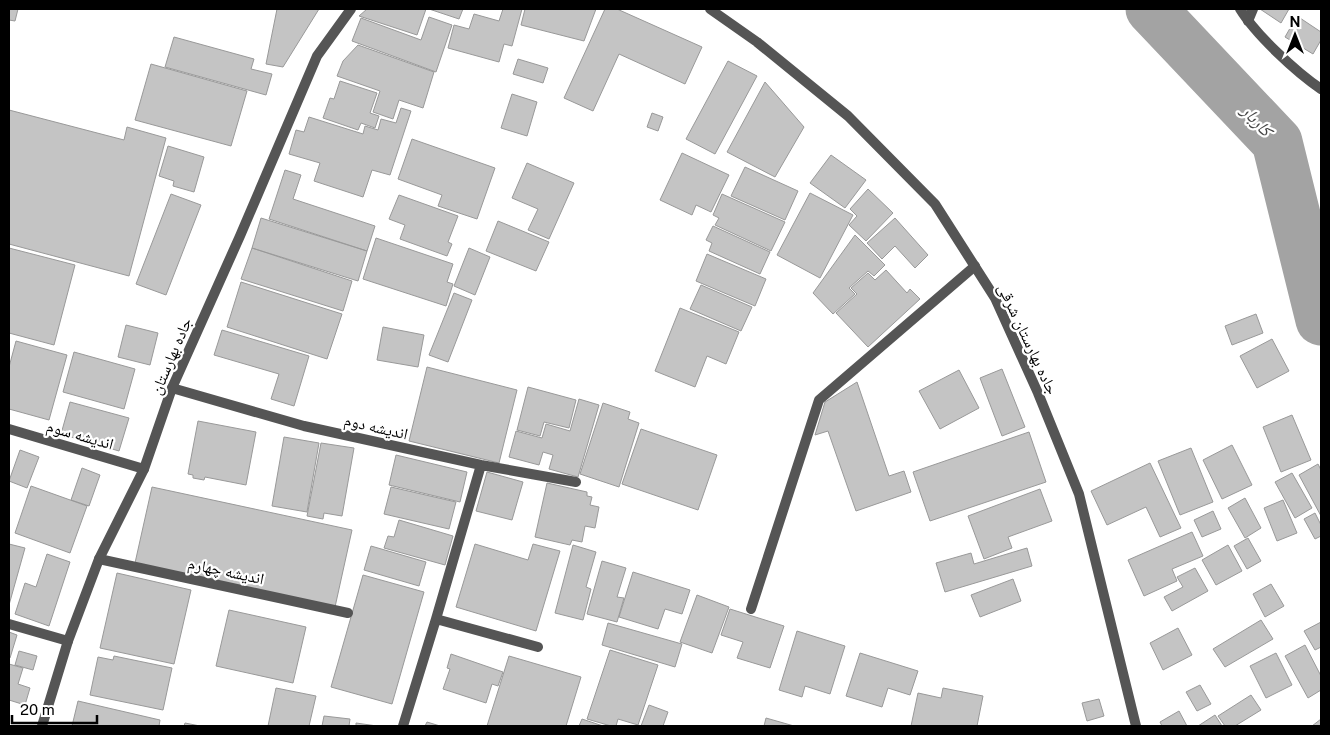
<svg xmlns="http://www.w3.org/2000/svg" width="1330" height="735" font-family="'Public Sans','Noto Naskh Arabic',sans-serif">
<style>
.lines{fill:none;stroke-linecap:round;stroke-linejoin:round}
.river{stroke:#a3a3a3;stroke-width:51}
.building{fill:#c4c4c4;stroke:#999}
.minor{stroke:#555;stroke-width:10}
.tertiary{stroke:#555;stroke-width:10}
.labels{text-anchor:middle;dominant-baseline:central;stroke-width:4.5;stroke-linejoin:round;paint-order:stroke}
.street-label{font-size:16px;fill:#000;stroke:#fff}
.water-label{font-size:18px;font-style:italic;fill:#444;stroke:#fff}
</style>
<rect width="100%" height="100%" fill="#fff"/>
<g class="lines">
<!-- river -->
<path class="river" d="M1151 9 1277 142 1321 320"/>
</g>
<!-- building -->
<path class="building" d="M9 9H18L15 21 9 20Z
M277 9H319L283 67 266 64Z
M367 9H426L417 35 359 16Z
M429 9H463L459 19Z
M503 9H522L512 46 504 44 499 62 448 48 454 25 469 29 474 14 499 21Z
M525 9H596L584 41 521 25Z
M605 9H617L702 47 685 84 619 54 593 111 564 98Z
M1260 9H1289L1281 23Z
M1297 16 1321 32V40L1313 54 1285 37Z
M429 17 452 25 436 72 352 41 361 18 421 40Z
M174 37 254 59 251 69 272 74 266 95 165 67Z
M358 45 434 72 423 108 399 100 393 119 373 112 380 91 337 76 343 61Z
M518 59 548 68 543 83 513 74Z
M728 61 757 76 715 154 686 139Z
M151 64 247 91 231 146 135 120Z
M340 81 377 93 370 113 379 116 375 128 361 123 358 130 323 118 330 98 334 99Z
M765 82 804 127 775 177 727 152Z
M512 94 537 102 527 136 501 128Z
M401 108 411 111 390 175 372 170 363 197 314 181 320 163 289 154 296 130 304 132 309 117 363 134 365 126 378 130 381 119 396 123Z
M9 110 124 140 127 127 166 138 129 276 9 244Z
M652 113 663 117 658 131 647 127Z
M412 139 495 168 477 219 438 206 442 195 398 179Z
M168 146 204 157 194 192 173 186 174 181 159 176Z
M682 153 729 175 711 212 696 205 692 215 660 200Z
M831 155 866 180 845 208 810 183Z
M527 163 574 183 549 239 528 230 538 209 512 198Z
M745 167 798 191 785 220 731 196Z
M285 170 301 175 293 199 375 226 367 251 269 219Z
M868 189 893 213 866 241 849 225 857 216 850 209Z
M810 193 853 215 820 278 777 255Z
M171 194 201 205 166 295 136 284Z
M722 194 785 222 771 251 715 225 719 218 713 215Z
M399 195 458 216 448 242 452 244 447 256 400 239 405 225 389 219Z
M261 218 367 251 358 281 252 248Z
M895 218 928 255 915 268 895 246 882 259 867 243Z
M498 221 549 242 536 271 486 251Z
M713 226 770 252 760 274 709 251 712 243 706 240Z
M855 235 885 265 874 276 868 271 849 288 855 294 833 314 813 293Z
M376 238 453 264 447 282 453 284 446 306 363 279Z
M9 248 75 265 54 345 9 333Z
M252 248 352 281 343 311 241 279Z
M469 248 490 257 475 295 454 286Z
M707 254 766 279 755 306 696 281Z
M886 270 907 293 910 289 920 299 868 347 836 313 857 294 851 288 868 273 875 280Z
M241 282 342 314 327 359 227 327Z
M701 285 752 307 741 331 690 309Z
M454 293 472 300 448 362 429 355Z
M680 308 739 332 726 364 707 356 695 387 655 371Z
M1256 314 1263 333 1232 345 1225 326Z
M126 325 158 333 150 365 118 357Z
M383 327 424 335 418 367 377 360Z
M222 330 309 356 294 406 271 399 279 374 214 355Z
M1272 339 1289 371 1257 388 1240 356Z
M16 341 67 355 49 420 9 409V367Z
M74 352 135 369 124 409 63 392Z
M427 367 517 390 499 463 409 441Z
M1002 369 1025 427 1002 436 980 378Z
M959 370 979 408 940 429 919 391Z
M857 382 889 476 904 471 911 492 856 511 828 431 815 435 825 402Z
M528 387 576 400 569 428 544 422 540 436 517 430Z
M579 399 599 405 578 477 549 469 553 455 543 452 539 465 509 457 516 431 542 438 546 424 570 431Z
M70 402 129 418 119 451 61 434Z
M603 403 630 412 628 419 639 423 619 487 580 474Z
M1292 415 1311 460 1281 472 1263 427Z
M198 421 256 432 246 485 205 477 204 480 193 478V475L188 474Z
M641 429 717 455 698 510 622 484Z
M1029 432 1046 482 930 521 913 472Z
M284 437 319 443 307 512 272 506Z
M321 443 354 448 342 516 324 513 323 519 307 516Z
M1232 445 1252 485 1222 499 1203 460Z
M1191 448 1213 502 1180 515 1158 461Z
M20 450 39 457 27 488 9 481Z
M396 455 467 472 460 502 389 485Z
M1150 463 1181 528 1160 537 1146 507 1107 525 1091 491Z
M1318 464 1321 470V516L1299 475Z
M82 468 100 475 89 506 71 500Z
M487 472 523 482 512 520 476 511Z
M1292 473 1312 508 1295 518 1275 482Z
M547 483 587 492V496L592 497 590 505 599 507 595 528 585 526 582 542 572 540 570 545 535 537Z
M31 486 87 506 70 553 15 533Z
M152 487 352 530 335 607 135 563Z
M391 487 456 502 449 529 384 514Z
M1040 489 1052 521 1008 537 1012 548 984 559 968 516Z
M1245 498 1261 528 1245 538 1228 508Z
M1283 500 1297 533 1277 541 1264 508Z
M1213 511 1221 529 1202 537 1194 520Z
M1315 513 1321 525V536L1315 539 1304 519Z
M399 520 453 536 445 565 384 548 388 536 394 537Z
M1192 532 1203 556 1172 569 1177 581 1144 596 1128 560Z
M1248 538 1261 561 1247 569 1234 546Z
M9 544 25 548 9 605Z
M475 544 528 560 533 544 560 551 536 631 456 607Z
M573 545 596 552 586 587 591 589 583 620 555 613Z
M1228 545 1242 571 1216 585 1202 560Z
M371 546 426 562 419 586 364 570Z
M1027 548 1032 566 945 592 936 563 971 553 974 564Z
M47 554 70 562 49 626 15 614 25 583 36 587Z
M602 561 626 568 617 597 624 598 617 622 587 614Z
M1195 568 1208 591 1172 611 1164 597 1183 587 1177 577Z
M633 572 690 590 682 614 665 609 658 629 619 617Z
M117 573 191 590 174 664 100 648Z
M363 575 424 592 392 704 331 687Z
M1013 579 1021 601 980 617 971 595Z
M1271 584 1284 606 1265 617 1253 594Z
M697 595 729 607 712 653 680 642Z
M730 609 784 626 770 668 737 658 743 642 721 635Z
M229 610 306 627 293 683 216 666Z
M1261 620 1273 639 1225 667 1213 649Z
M1321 622V647L1315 650 1304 631Z
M608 623 682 644 675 667 602 645Z
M1178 628 1192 655 1163 670 1150 643Z
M797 631 845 646 830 694 805 686 802 697 779 690Z
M9 632 17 635 10 658 9 657Z
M1305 645 1321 676V690L1308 698 1285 656Z
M610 650 658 665 638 725 618 719 616 726H611L587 719Z
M19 651 37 656 33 670 15 665Z
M860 653 918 671 910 695 888 688 882 707 846 696Z
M1276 653 1292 685 1266 698 1250 666Z
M451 654 503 672 498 686 492 684 486 703 443 689 450 669 447 668Z
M114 656 172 668 163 710 90 695 98 657 113 660Z
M509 656 581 677 566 726H487Z
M9 664 23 668 18 684 30 688 25 705 9 700Z
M1200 685 1211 704 1197 711 1186 692Z
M276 688 316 696 309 726H268Z
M943 688 983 696 977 726H911L918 693 941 698Z
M1251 695 1261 710 1235 726H1225L1218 716Z
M1099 699 1104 716 1087 721 1082 703Z
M78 701 160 720 159 726H72Z
M649 705 668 712 663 726H641Z
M1179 711 1187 726H1162L1160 722Z
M1215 715 1222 726H1198Z
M324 716 350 719 349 726H322Z
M766 718 794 726H764Z
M582 719 603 726H579Z
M1321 719V726H1312Z
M427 722 440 726H425Z
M185 723 200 726H184Z
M356 723 377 726H356Z"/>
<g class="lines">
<!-- minor -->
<path class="minor" d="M1248 21 1253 9
M172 388 304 426 481 465 576 482
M9 429 144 469
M99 559 348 613
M751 609 819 400 975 266
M436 619 538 647
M9 624 68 641
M403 726 436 619 481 465"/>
<!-- tertiary -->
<path class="tertiary" d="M710 9 757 42 848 116 935 204 995 298 1038 393 1079 494 1136 726
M1240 9C1256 35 1296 72 1321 89
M42 726 68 641 99 559 144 469 172 388 240 236 317 56 351 9"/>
</g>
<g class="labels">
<!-- street labels -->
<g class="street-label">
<text transform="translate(1028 339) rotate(65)">جاده بهارستان شرقی</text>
<text transform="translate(171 356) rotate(-67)">جاده بهارستان</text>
<text transform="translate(376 427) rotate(13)">اندیشه دوم</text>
<text transform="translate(80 435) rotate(16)">اندیشه سوم</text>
<text transform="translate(226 571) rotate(12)">اندیشه چهارم</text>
</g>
<!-- water labels -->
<g class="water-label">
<text transform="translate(1257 120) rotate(47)">کاربار</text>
</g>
</g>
<!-- border -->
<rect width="1330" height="735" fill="none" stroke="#000000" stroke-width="20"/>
<!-- north arrow -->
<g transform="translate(1295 35)" stroke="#ffffff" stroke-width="4" paint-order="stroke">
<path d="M0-4L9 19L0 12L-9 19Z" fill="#000000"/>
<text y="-8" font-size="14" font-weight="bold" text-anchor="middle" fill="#000000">N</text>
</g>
<!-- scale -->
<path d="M12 715v8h85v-8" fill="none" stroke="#000000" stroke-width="2.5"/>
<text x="20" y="715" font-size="15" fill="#000000" stroke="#ffffff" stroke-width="4" paint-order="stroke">20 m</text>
</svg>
